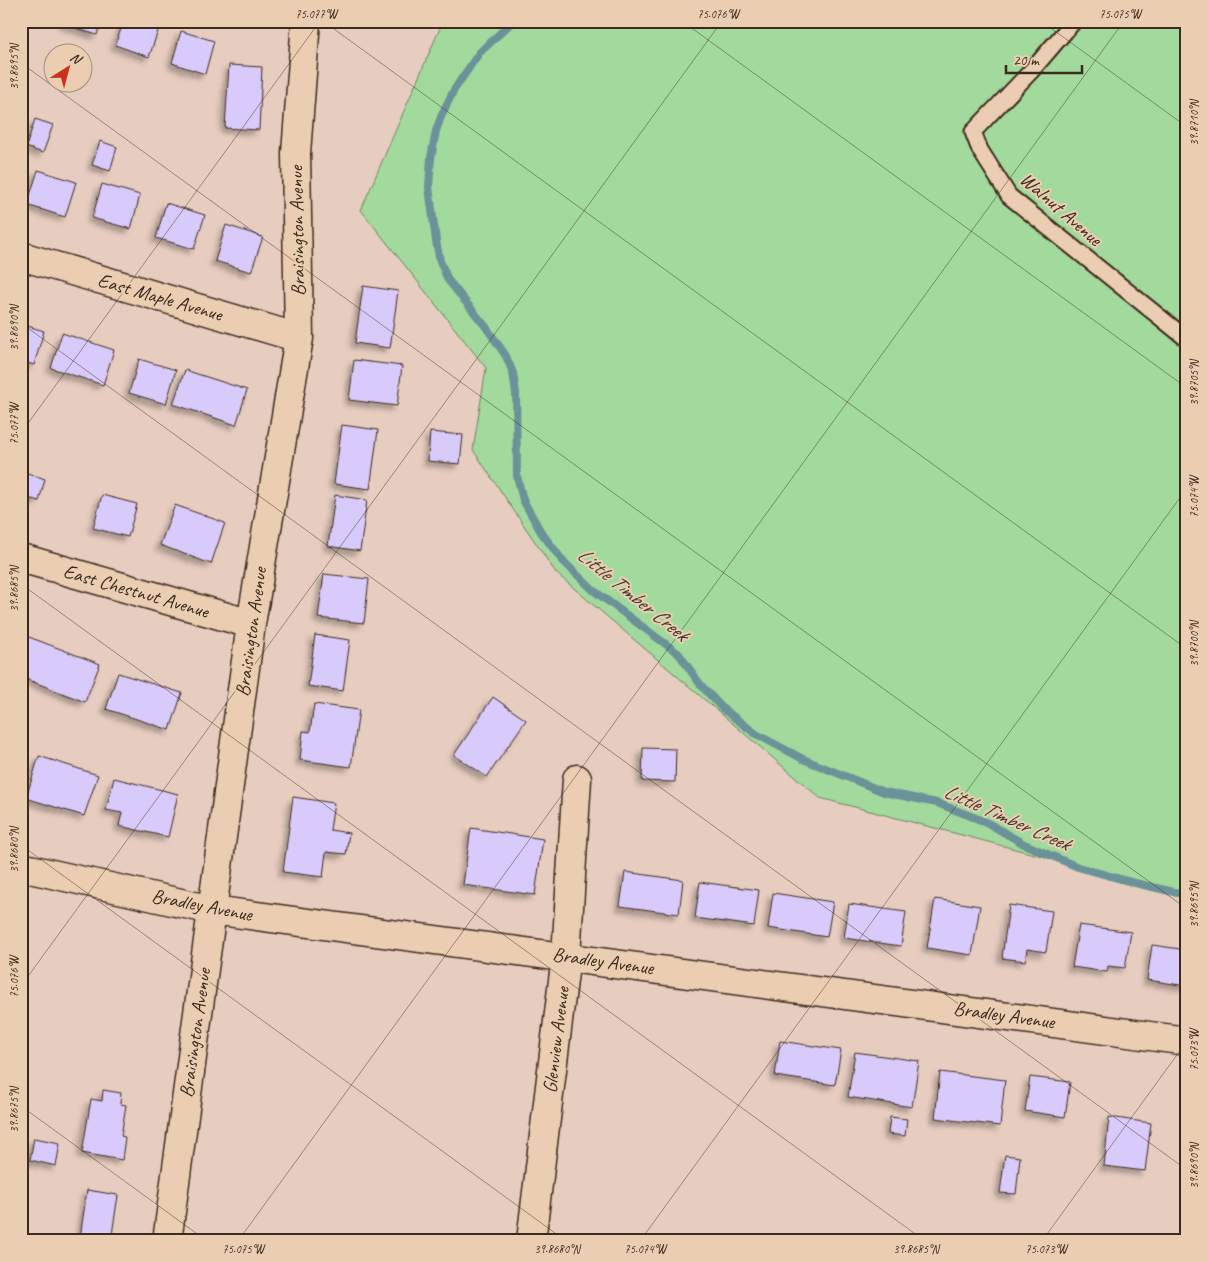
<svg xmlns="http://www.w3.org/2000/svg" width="1208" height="1262" font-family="Caveat,sans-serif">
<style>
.green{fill:#a2d99d;stroke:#6e825e}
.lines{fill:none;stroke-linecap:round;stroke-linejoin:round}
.stream{stroke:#6a9298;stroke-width:8}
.building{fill:#d8cafb;stroke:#3b2a1e;filter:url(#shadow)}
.service-casing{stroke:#3b2a1e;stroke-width:19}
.minor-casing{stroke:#3b2a1e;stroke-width:31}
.service{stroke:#ebceb1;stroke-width:15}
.minor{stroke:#ebceb1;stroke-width:28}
.ticks{fill:none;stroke:#3b2a1e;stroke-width:1;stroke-opacity:0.45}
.labels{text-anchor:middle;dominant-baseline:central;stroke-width:4;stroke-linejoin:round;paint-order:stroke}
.street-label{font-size:20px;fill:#3b2a1e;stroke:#ebceb1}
.water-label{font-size:21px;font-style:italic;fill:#433b32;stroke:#ebceb1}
.neatline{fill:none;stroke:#3b2a1e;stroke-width:2}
.ticks-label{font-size:12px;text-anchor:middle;fill:#3b2a1e}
</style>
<defs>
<filter id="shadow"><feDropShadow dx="-4.5" dy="4.5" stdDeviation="2.5" flood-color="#0004"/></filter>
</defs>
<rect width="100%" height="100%" fill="#e7cdc0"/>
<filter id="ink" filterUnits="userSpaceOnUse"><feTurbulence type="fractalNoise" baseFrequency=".02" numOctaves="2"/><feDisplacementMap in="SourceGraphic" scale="10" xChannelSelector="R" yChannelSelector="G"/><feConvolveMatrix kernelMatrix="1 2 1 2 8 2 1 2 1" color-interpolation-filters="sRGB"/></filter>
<g filter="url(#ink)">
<!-- green -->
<path class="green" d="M443 21H1187V894L820 798 556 573 473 450 486 368 361 210Z"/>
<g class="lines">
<!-- stream -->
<path class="stream" d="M513 21 479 53 454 90 442 114 436 131 431 158 429 187 436 241 440 261 448 280 486 327 506 356 513 373 516 393 517 476 523 500 541 532 562 560 593 590 679 654 700 684 722 708 756 734 803 759 884 792 937 803 986 822 1024 844 1078 867 1135 883 1187 895"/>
</g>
<!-- building -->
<path class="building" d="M64 21H101L97 35 63 24Z
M124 21H149L160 25 149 57 115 45Z
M181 31 214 41 205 74 172 63Z
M229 65 262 67 259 130 225 128Z
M35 119 53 125 43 153 26 147Z
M100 141 117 147 110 171 92 165Z
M38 170 76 182 65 217 27 205Z
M102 184 140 195 131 229 92 218Z
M166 203 205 215 194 249 156 238Z
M226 225 263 237 251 272 215 261Z
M363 286 398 291 390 348 355 343Z
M21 324 44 331 34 365 21 361Z
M62 333 114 350 103 385 51 368Z
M139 359 176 370 166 404 129 393Z
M354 360 402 366 397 406 349 400Z
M185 370 247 390 236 425 173 404Z
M342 425 378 430 370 489 334 484Z
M430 432 463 435 460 464 428 461Z
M21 471 45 479 39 501 24 497 21 507Z
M102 495 137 504 128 537 93 528Z
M335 495 367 500 360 551 328 546Z
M175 505 225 523 211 564 160 545Z
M324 574 369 579 364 623 318 618Z
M21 634 100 664 85 702 21 677Z
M315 635 350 640 343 691 308 686Z
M118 673 182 693 170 730 106 709Z
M493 697 526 720 487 777 454 755Z
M314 704 359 710 351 767 300 760 303 731 310 732Z
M643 748 676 749 675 782 642 781Z
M39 756 98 775 84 816 26 798Z
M114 778 178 794 168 837 119 826 122 813 106 810Z
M293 797 334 803 330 830 349 833 346 854 326 852 323 877 283 872Z
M471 828 543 839 535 895 463 885Z
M625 872 683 880 679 914 620 906Z
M700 882 759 890 754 926 695 918Z
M773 893 833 902 827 937 768 928Z
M935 899 980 906 972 955 927 948Z
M849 904 906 912 901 946 844 938Z
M1009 905 1052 911 1046 952 1027 949 1025 961 1002 958Z
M1079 925 1131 932 1125 968 1108 966 1107 972 1072 967Z
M1152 945 1187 950V986L1147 980Z
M780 1041 841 1050 835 1085 775 1076Z
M855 1052 919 1061 912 1107 848 1097Z
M940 1072 1005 1080 1000 1126 935 1118Z
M1030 1077 1070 1082 1065 1117 1025 1111Z
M103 1090 121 1093 120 1104 126 1105 121 1136 125 1137 122 1160 82 1153 91 1099 102 1101Z
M890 1117 907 1119 905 1136 888 1134Z
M1109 1117 1151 1123 1145 1171 1104 1166Z
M34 1138 60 1143 56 1166 30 1160Z
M1005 1155 1020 1157 1016 1194 1000 1193Z
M87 1190 118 1195 111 1241 80 1238Z"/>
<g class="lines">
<defs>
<path id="service" d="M1074 21 1033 69 973 132 980 150 1009 196 1187 339"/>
<path id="minor" d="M21 256 299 338
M21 558 251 624
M21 867 212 910 1187 1041
M167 1241 251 624 299 338 296 153 306 21
M531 1241 566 956 577 779"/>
</defs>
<!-- service casing -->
<use href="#service" class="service-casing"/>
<!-- minor casing -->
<use href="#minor" class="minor-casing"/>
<!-- service -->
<use href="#service" class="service"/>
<!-- minor -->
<use href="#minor" class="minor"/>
</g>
</g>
<!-- ticks -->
<path class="ticks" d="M323 21 1187 649M682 21 1187 388M1041 21 1187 127M21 63 1187 909M21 323 1187 1170M21 433 320 21M21 584 925 1241M21 845 566 1241M21 986 722 21M21 1106 207 1241M238 1241 1124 21M640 1241 1187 488M1042 1241 1187 1041"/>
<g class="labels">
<!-- street labels -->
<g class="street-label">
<text transform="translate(1061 209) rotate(41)">Walnut Avenue</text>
<text transform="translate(297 231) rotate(-91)">Braisington Avenue</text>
<text transform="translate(160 297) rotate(16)">East Maple Avenue</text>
<text transform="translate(136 591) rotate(16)">East Chestnut Avenue</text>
<text transform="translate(251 632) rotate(-82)">Braisington Avenue</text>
<text transform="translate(202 905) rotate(11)">Bradley Avenue</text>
<text transform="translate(603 961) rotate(8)">Bradley Avenue</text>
<text transform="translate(1004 1015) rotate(8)">Bradley Avenue</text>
<text transform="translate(195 1033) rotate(-82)">Braisington Avenue</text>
<text transform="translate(556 1040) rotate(-83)">Glenview Avenue</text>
</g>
<!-- water labels -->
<g class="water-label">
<text transform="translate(633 594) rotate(39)">Little Timber Creek</text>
<text transform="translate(1007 817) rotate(24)">Little Timber Creek</text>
</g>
</g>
<!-- margin -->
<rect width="1208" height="1262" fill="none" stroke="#ebceb1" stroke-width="55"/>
<!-- north arrow -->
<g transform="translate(68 68) rotate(36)"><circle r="24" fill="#ebceb1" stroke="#a58c76"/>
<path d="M0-4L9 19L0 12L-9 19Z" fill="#c8321e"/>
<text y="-8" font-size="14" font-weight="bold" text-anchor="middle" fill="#3b2a1e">N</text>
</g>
<!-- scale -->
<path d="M1006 65v8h76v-8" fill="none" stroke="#3b2a1e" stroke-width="2.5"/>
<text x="1013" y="65" font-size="15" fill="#3b2a1e" stroke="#ebceb1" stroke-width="4" paint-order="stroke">20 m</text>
<rect x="28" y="28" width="1152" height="1206" class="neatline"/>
<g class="ticks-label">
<text x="316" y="18">75.077°W</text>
<text x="718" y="18">75.076°W</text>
<text x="1120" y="18">75.075°W</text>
<text transform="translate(14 67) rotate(-90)" y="4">39.8695°N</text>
<text transform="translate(1194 123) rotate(-90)" y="4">39.8710°N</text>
<text transform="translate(14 328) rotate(-90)" y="4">39.8690°N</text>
<text transform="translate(1194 383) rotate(-90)" y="4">39.8705°N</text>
<text transform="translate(14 424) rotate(-90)" y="4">75.077°W</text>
<text transform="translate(1194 497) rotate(-90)" y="4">75.074°W</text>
<text transform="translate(14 589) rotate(-90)" y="4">39.8685°N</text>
<text transform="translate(1194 644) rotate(-90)" y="4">39.8700°N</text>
<text transform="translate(14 850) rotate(-90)" y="4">39.8680°N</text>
<text transform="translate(1194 905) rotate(-90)" y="4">39.8695°N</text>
<text transform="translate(14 977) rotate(-90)" y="4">75.076°W</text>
<text transform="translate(1194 1050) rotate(-90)" y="4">75.073°W</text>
<text transform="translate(14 1110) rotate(-90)" y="4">39.8675°N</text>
<text transform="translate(1194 1166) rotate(-90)" y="4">39.8690°N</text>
<text x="243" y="1253">75.075°W</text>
<text x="557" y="1253">39.8680°N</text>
<text x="645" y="1253">75.074°W</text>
<text x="916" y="1253">39.8685°N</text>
<text x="1046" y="1253">75.073°W</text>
</g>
</svg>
